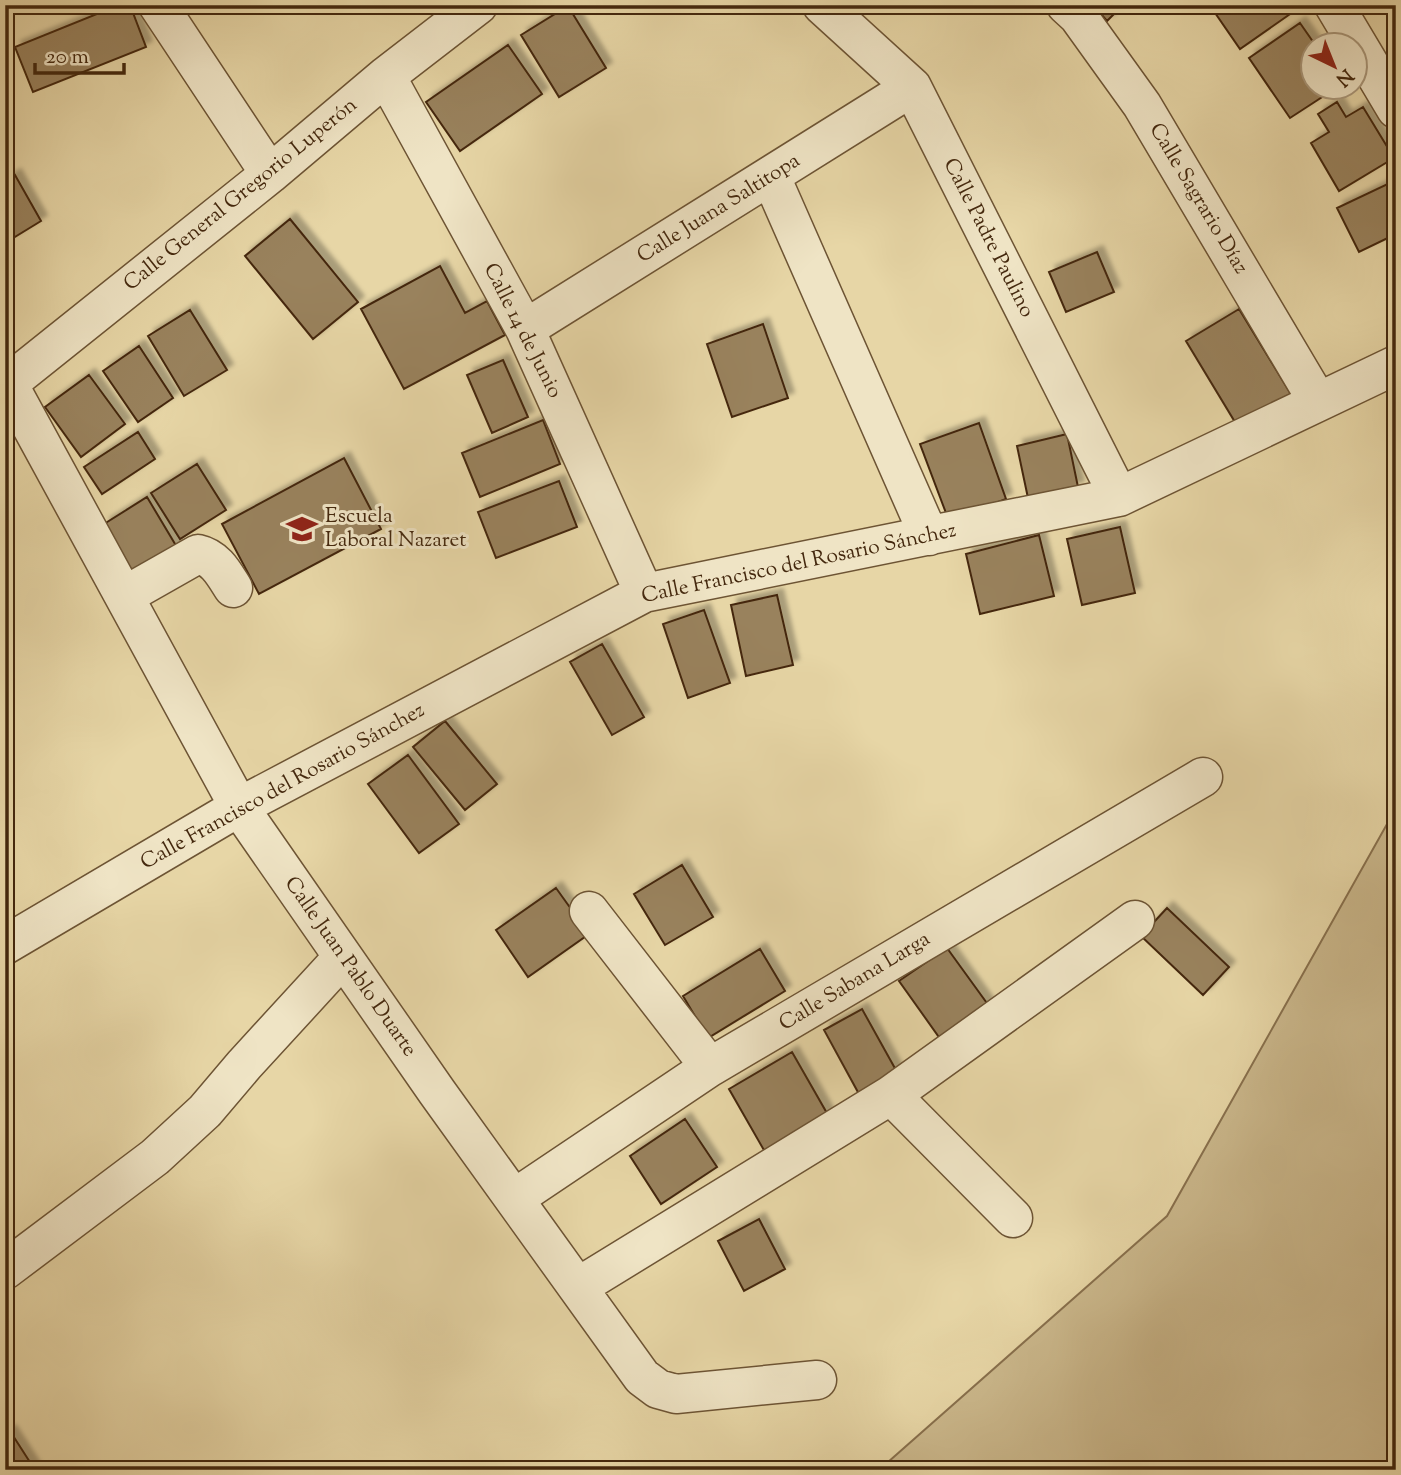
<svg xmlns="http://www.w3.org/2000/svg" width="1401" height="1475" font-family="'Sorts Mill Goudy',serif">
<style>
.green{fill:#cbb88c;stroke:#88704d;stroke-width:2}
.building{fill:#99825d;stroke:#44280e;stroke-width:2;filter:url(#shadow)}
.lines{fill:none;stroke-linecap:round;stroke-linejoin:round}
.minor-casing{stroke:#6d5434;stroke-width:41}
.minor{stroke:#efe4c5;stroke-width:38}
.labels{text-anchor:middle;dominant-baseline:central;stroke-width:6;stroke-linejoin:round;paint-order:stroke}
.street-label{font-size:21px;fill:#44280e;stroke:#efe4c5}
.poi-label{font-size:21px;fill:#44280e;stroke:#efe4c5;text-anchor:start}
</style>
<defs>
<filter id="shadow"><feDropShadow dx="6" dy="-6" stdDeviation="2" flood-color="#0004"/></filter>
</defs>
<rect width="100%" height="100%" fill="#e7d6a6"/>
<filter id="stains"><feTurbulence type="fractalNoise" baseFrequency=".00286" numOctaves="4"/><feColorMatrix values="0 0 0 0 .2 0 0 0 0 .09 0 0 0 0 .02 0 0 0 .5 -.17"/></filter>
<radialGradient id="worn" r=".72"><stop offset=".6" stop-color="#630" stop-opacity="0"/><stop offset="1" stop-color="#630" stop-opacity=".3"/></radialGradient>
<!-- green -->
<path class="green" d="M1396 808V1470H879L1167 1216Z"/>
<!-- building -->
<path class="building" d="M119 5H130L146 47 33 92 15 47Z
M1093 5H1123L1107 21Z
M1214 5H1303L1240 49 1211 7Z
M568 6 606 68 559 97 521 35Z
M1300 23 1316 46H1314V88H1336L1290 118 1249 58Z
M508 45 542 94 460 151 426 102Z
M1337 102 1346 117 1363 107 1394 158 1339 191 1311 143 1329 132 1318 114Z
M15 175 41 221 5 243V181Z
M1396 180V234L1359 252 1337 208Z
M290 219 358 302 313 339 245 256Z
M1097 252 1114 292 1066 312 1049 272Z
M440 266 465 313 487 301 505 335 404 389 361 309Z
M1239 309 1291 394 1238 427 1186 341Z
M190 310 227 370 184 396 148 336Z
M763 324 788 398 732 417 707 344Z
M139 346 173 398 138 422 103 371Z
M503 360 528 417 492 433 467 375Z
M89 375 125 424 81 457 45 407Z
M543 420 560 464 480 497 462 453Z
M979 423 1006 499 949 521 920 444Z
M138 432 155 459 102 494 84 467Z
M1067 434 1078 487 1028 498 1017 446Z
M344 458 381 529 259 594 222 524Z
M197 464 226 510 180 539 151 493Z
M559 481 577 527 496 558 478 512Z
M147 497 181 554 138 581 104 524Z
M1120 527 1135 593 1082 605 1067 539Z
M1039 535 1054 596 980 614 966 554Z
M777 595 793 665 746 676 731 605Z
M704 610 730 683 688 698 663 624Z
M602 644 644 717 612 735 570 662Z
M445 721 497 784 465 810 413 747Z
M408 755 459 824 419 853 368 784Z
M682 865 713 917 665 945 634 894Z
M556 888 589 934 528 977 496 930Z
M1167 908 1229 967 1203 995 1141 936Z
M947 948 989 1006 941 1040 899 981Z
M760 949 785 991 708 1038 683 996Z
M862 1009 897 1072 859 1094 824 1030Z
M792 1052 828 1115 765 1152 729 1089Z
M685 1119 717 1167 661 1204 630 1156Z
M759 1219 785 1269 744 1291 718 1241Z
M10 1431 35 1470H5V1434Z"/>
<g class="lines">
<defs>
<path id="minor" d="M158 5 270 174
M822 5 912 87 1119 497
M1066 5 1078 16 1142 105 1318 402
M1334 5 1396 109
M386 76 525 329 644 593
M771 177 929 536
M525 329 912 87
M5 378 239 807 437 1092 642 1377 658 1389 676 1394 817 1380
M5 386 270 174 386 76 478 5
M124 596 198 554C216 558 224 574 233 588
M589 911 710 1067
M5 945 239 807 644 593 1119 497 1396 365
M891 1095 1013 1218
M515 1198 710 1067 1203 777
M5 1270 155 1157 205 1111 244 1065 343 957
M578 1287 891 1095 1135 920"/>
</defs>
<!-- minor casing -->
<use href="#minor" class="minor-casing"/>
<!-- minor -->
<use href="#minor" class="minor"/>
</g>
<!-- icons -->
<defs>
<symbol id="school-bare" viewBox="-9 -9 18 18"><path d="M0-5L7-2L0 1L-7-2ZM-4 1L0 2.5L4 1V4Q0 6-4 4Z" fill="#8f2418" stroke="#efe4c5" stroke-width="2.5" paint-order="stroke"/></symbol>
</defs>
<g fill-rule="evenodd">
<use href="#school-bare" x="280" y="507" width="44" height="44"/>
</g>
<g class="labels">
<!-- street labels -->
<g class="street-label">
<text transform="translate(241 195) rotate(-39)">Calle General Gregorio Luperón</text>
<text transform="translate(1198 199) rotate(59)">Calle Sagrario Díaz</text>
<text transform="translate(719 209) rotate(-32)">Calle Juana Saltitopa</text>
<text transform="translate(988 238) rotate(63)">Calle Padre Paulino</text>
<text transform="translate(522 331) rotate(63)">Calle 14 de Junio</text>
<text transform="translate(799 564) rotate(-12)">Calle Francisco del Rosario Sánchez</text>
<text transform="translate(283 787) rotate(-29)">Calle Francisco del Rosario Sánchez</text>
<text transform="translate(350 967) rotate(55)">Calle Juan Pablo Duarte</text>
<text transform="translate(855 982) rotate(-31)">Calle Sabana Larga</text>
</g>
<!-- poi labels -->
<g class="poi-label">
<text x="325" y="517">Escuela<tspan x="325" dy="24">Laboral Nazaret</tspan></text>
</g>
</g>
<!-- margin -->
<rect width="1401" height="1475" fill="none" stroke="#e7d6a6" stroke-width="28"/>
<rect x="7" y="7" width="1387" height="1461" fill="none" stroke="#44280e" stroke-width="3.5"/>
<rect x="14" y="14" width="1373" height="1447" fill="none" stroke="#44280e" stroke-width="2"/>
<!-- north arrow -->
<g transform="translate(1334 66) rotate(137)"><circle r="33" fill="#efe4c5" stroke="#ab997c" stroke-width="2"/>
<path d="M0-5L12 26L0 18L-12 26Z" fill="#8f2418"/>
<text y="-10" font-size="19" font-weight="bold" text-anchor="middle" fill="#44280e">N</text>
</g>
<!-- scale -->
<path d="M35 63v10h89v-10" fill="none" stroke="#44280e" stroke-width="3.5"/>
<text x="46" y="63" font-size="21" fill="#44280e" stroke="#efe4c5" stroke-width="5" paint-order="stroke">20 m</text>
<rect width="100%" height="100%" filter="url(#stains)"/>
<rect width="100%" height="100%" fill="url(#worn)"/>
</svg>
